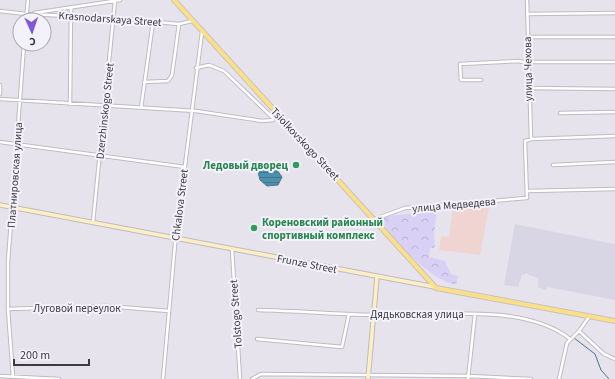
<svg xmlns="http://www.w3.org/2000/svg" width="615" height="379" font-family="'Source Sans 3',sans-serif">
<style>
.commercial{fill:#efd4d2}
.built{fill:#d8d5e5}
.forest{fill:url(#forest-crowns)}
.water{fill:url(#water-rules);stroke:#46778c}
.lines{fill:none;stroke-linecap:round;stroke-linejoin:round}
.stream{stroke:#46778c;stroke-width:1}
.street-casing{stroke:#bdbbc4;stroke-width:4.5}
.secondary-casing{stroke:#bdbbc4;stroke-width:5.5}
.primary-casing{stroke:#c4c4c5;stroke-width:6}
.street{stroke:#fff;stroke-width:2.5}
.secondary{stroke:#feefc3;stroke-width:3.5}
.primary{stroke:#fddf86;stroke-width:4}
.leisure-dot{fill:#2e9e5b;stroke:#f3f1fa;stroke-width:1.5}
.labels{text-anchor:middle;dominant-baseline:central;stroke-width:4;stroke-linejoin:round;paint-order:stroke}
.street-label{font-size:11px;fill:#3c3b3f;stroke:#f3f1fa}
.leisure-label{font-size:11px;font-weight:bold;fill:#27864d;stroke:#f3f1fa;text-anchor:end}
</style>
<defs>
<pattern id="forest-crowns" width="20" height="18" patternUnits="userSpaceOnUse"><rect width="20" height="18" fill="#d9d0f6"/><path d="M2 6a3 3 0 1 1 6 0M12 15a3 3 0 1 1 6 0" fill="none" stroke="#bbb4d4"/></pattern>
<pattern id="water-rules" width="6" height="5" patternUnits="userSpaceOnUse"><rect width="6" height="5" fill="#4b91ad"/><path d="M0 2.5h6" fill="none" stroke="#40788e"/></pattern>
</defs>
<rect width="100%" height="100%" fill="#e6e3ed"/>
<!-- commercial -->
<path class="commercial" d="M476 206 489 207 480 255 439 250 441 236 449 237 453 208Z"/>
<!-- built -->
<path class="built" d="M515 224 615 244V300L548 287 545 290 538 287 539 278 529 275 527 273 522 275 518 287 504 285Z"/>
<!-- forest -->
<path class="forest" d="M437 211 434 235 435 248H430L429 257 445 261 451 274 458 276 456 285C430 280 396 243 381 221L382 218 388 216Z"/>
<!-- water -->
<path class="water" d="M265 163C272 163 278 171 282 177L278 185 267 186 260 180 258 172Z"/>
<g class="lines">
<!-- stream -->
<path class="stream" d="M574 338 595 354 601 370 609 379"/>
<defs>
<path id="street" d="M527 0 531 139
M0 11 27 14
M34 13 120 0
M27 14 114 18 179 24 192 21
M527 14 615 13
M26 20 28 0
M528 37H615
M528 62H615
M481 80H461L460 64 519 61 527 63
M144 82 168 81 172 75 179 24
M0 85V94
M528 88 615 89
M0 99 196 111 262 121 273 120V118L224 71 209 65 196 68
M70 104 71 8
M141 108 153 22
M560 113 615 112
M0 142 185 167
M553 165 615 162
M527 191 615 189
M375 219 405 208 527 198 525 141 531 139 615 136
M93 222 115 1
M232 249 240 379
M8 309 106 306 169 311
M258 310C297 311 335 314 374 315 432 316 523 302 570 339
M579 331 604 354 615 359
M257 339 342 347 349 314
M0 376 59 379
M13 377 8 309V262L24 44
M163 379 175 244 202 32
M252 379 261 374 469 376 531 379
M468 379 475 314
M559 379 567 343 579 331 589 317"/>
<path id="secondary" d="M0 205 435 287
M368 379 377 277"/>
<path id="primary" d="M174 0 436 288 615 321"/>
</defs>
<!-- street casing -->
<use href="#street" class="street-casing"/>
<!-- secondary casing -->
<use href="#secondary" class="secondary-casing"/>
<!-- primary casing -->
<use href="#primary" class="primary-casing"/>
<!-- street -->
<use href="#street" class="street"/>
<!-- secondary -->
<use href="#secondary" class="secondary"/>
<!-- primary -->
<use href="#primary" class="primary"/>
</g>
<!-- markers -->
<g class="leisure-dot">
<circle cx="296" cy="165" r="4"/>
<circle cx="254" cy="228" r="4"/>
</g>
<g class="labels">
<!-- street labels -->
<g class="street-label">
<text transform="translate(110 19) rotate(4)">Krasnodarskaya Street</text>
<text transform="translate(528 69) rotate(-91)">улица Чехова</text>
<text transform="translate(105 111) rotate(-84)">Dzerzhinskogo Street</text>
<text transform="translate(305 144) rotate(47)">Tsiolkovskogo Street</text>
<text transform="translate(15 175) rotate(-86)">Платнировская улица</text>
<text transform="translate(180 205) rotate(-83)">Chkalova Street</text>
<text transform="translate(454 205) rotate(-5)">улица Медведева</text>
<text transform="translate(307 264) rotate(11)">Frunze Street</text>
<text x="77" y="308">Луговой переулок</text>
<text transform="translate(236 314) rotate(-94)">Tolstogo Street</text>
<text x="417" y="314">Дядьковская улица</text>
</g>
<!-- leisure labels -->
<g class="leisure-label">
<text x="288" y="165">Ледовый дворец</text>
<text x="262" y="222" text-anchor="start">Кореновский районный<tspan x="262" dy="13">спортивный комплекс</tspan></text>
</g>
</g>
<!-- north arrow -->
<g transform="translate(32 32) rotate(177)"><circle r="19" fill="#f3f1fa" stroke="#aaa8af"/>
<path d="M0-3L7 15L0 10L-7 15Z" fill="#7e5bd5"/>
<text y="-6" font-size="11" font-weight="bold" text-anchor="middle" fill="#3c3b3f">С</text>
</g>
<!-- scale -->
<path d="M14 359v6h75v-6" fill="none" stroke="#3c3b3f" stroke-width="2"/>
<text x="20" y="359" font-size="12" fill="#3c3b3f" stroke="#f3f1fa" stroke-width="3" paint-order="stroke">200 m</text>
</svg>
